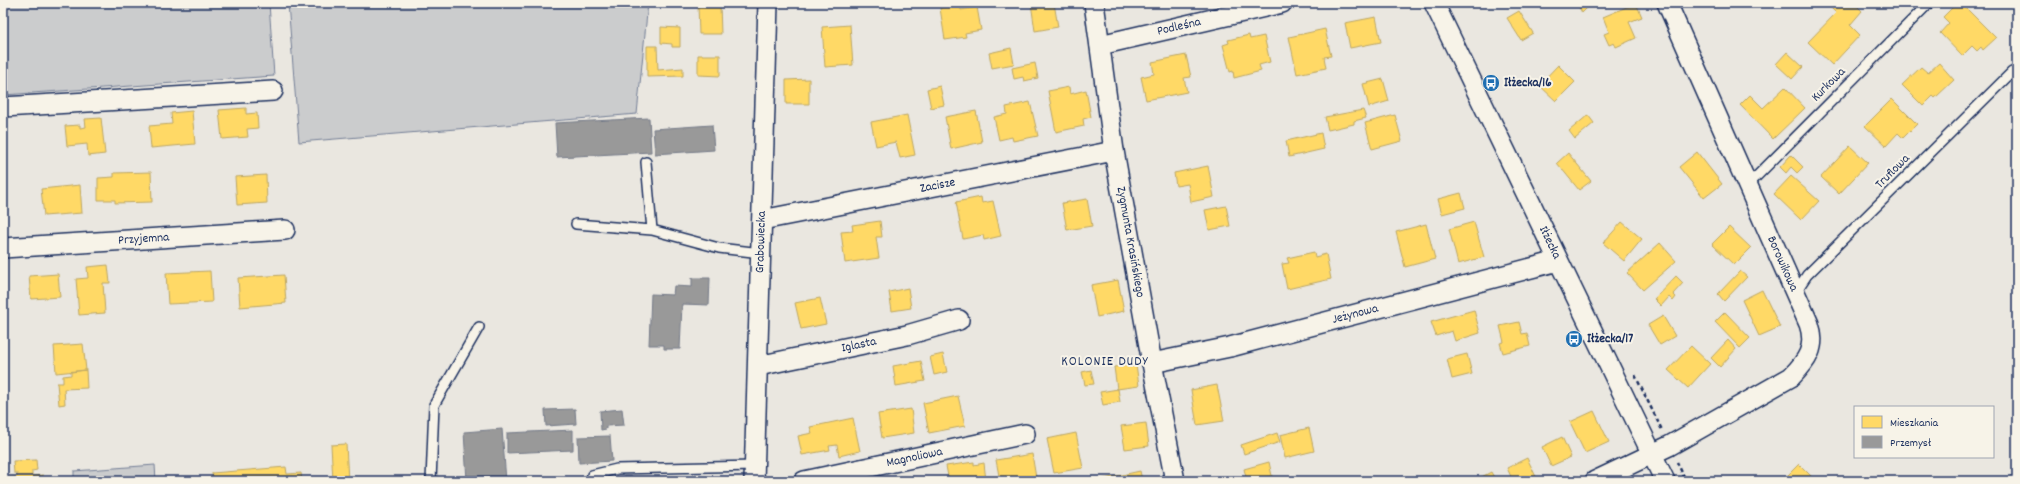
<svg xmlns="http://www.w3.org/2000/svg" width="2020" height="484" font-family="Dekko,sans-serif">
<style>
.green{fill:#cbcccd;stroke:#737e96}
.homes{fill:#ffd966;stroke:#bba664}
.industry{fill:#999;stroke:#737987}
.lines{fill:none;stroke-linecap:round;stroke-linejoin:round}
.service-casing{stroke:#1b2f5e;stroke-width:12}
.minor-casing{stroke:#1b2f5e;stroke-width:22}
.path{stroke:#1b2f5e;stroke-width:2.5;stroke-dasharray:4 3;stroke-linecap:butt}
.service{stroke:#f7f3e8;stroke-width:9}
.minor{stroke:#f7f3e8;stroke-width:19}
.labels{text-anchor:middle;dominant-baseline:central;stroke-width:4;stroke-linejoin:round;paint-order:stroke}
.street-label{font-size:13px;fill:#1b2f5e;stroke:#f7f3e8}
.poi-label{font-size:13px;font-weight:bold;fill:#1b2f5e;stroke:#f7f3e8;text-anchor:start}
.neighbourhood-label{font-size:14px;letter-spacing:1px;fill:#1b2f5e;stroke:#f7f3e8}
</style>
<rect width="100%" height="100%" fill="#eae7e0"/>
<filter id="ink" filterUnits="userSpaceOnUse"><feTurbulence type="fractalNoise" baseFrequency=".025" numOctaves="2"/><feDisplacementMap in="SourceGraphic" scale="8" xChannelSelector="R" yChannelSelector="G"/><feConvolveMatrix kernelMatrix="1 2 1 2 8 2 1 2 1" color-interpolation-filters="sRGB"/></filter>
<g filter="url(#ink)">
<!-- green -->
<path class="green" d="M3 3H269L274 76 3 95Z
M288 3H648L637 114 299 142Z
M155 465 156 481H74V471Z"/>
<!-- homes -->
<path class="homes" d="M1031 3H1054L1058 27 1035 31Z
M1577 3H1592L1582 13Z
M1636 3 1642 17 1629 22 1636 38 1616 47 1614 43 1609 45 1604 34 1609 32 1603 17Z
M1834 3H1854L1862 11 1850 25 1860 35 1832 65 1808 42 1836 13 1830 7Z
M1957 3H1961L1996 38 1983 50 1981 47 1977 51 1972 46 1962 56 1940 33 1949 23 1943 17Z
M720 4 721 34H699L698 5Z
M961 5V10L977 7 981 30 965 33 966 37 945 40 940 8Z
M1519 11 1533 33 1521 40 1507 18Z
M1376 17 1381 42 1350 48 1345 23Z
M850 25 853 65 825 67 822 27Z
M661 27 680 28V47H672V44L661 43Z
M1325 29 1331 56 1324 57 1326 68 1297 74 1289 37Z
M1249 35 1250 39 1264 36 1270 62 1259 65 1261 71 1234 78 1233 71 1230 72 1223 45 1229 43 1228 40Z
M647 46H657L658 70 683 68V76L647 77Z
M1011 48 1014 64 992 68 989 53Z
M1787 52 1803 67 1792 79 1776 64Z
M698 55H720V76L698 75Z
M1186 55 1191 77 1184 78 1187 92 1146 100 1141 77 1154 74 1152 62Z
M1035 63 1038 78 1024 81 1023 77 1014 79 1012 68Z
M1939 63 1954 80 1935 98 1933 96 1923 106 1902 85 1921 67 1928 73Z
M1558 65 1575 82 1556 101 1539 85Z
M809 79V104H786V80Z
M1383 79 1389 101 1369 107 1363 84Z
M940 86 944 105 931 108 927 89Z
M1069 87 1070 94 1086 90 1091 117 1083 119 1084 126 1056 132 1048 91Z
M1785 87 1805 108 1773 139 1740 105 1750 95 1763 108Z
M1892 99 1917 124 1903 138 1898 133 1886 146 1865 126Z
M1030 102 1038 136 1013 141 1012 137 999 140 994 117 1007 114 1006 107Z
M246 108V114L257 113 258 128 247 129 248 137 222 139 219 110Z
M1363 110 1366 118 1354 121V124L1328 130 1325 117Z
M192 111 195 144 151 148 149 126 172 124 171 113Z
M976 111 982 142 951 149 945 117Z
M907 115 915 155 900 158 896 142 876 146 871 122Z
M1395 115 1402 141 1372 149 1365 123Z
M1588 115 1594 123 1575 139 1569 131Z
M101 118 105 154 88 156 87 144 67 146 65 126 80 125V128L86 127 85 119Z
M1321 133 1324 149 1289 157 1286 141Z
M1850 146 1868 163 1839 194 1821 177Z
M1697 152 1722 184 1704 198 1679 167Z
M1568 153 1591 181 1579 190 1557 163Z
M1791 155 1803 167 1797 173 1791 167 1786 173 1780 167Z
M1208 166 1214 197 1191 202 1188 184 1176 186 1174 173Z
M151 172 152 202 115 203V200H98V178L114 177V173Z
M266 175 267 203 237 205 235 177Z
M1791 176 1819 201 1801 220 1774 194Z
M80 185 82 213 44 216 41 189Z
M1461 193 1465 208 1442 214 1438 199Z
M981 197 982 203 993 201 1001 236 984 240 983 235 963 239 956 202Z
M1087 199 1092 226 1067 230 1062 203Z
M1226 206 1230 226 1209 230 1205 210Z
M880 221 882 237H876L879 258 845 263 841 232 853 231 852 225Z
M1474 222 1484 257 1458 264 1449 229Z
M1622 222 1642 239 1624 261 1603 243Z
M1426 224 1435 259 1405 267 1396 232Z
M1729 227 1751 248 1734 265 1712 244Z
M1660 243 1676 261 1643 290 1627 273Z
M1314 252 1315 257 1326 254 1331 279 1287 289 1282 264 1289 263 1287 258Z
M108 265 110 283H103L105 313 79 315 76 279 88 278 87 267Z
M210 271 212 302 168 304 166 273Z
M1740 271 1747 277 1724 301 1718 294Z
M58 274 60 297 31 299 29 276Z
M284 275 286 303 240 307 238 278Z
M1676 276 1683 283 1673 294 1676 297 1673 301 1669 297 1661 306 1654 299Z
M1118 280 1124 311 1097 317 1091 285Z
M908 288 911 308 892 311 889 292Z
M1762 290 1780 327 1759 336 1742 300Z
M820 298 826 324 801 329 795 303Z
M1474 310 1480 333 1455 341 1452 331 1436 336 1431 322Z
M1725 312 1750 338 1740 348 1715 322Z
M1663 316 1675 336 1660 345 1648 325Z
M1519 322 1522 334 1527 333 1530 346 1503 353 1500 343 1504 342 1500 326Z
M1728 340 1736 349 1720 367 1711 358Z
M83 344 86 370 56 373 54 346Z
M1691 346 1710 364 1688 388 1668 370Z
M943 354 947 372 934 375 930 357Z
M1467 354 1472 374 1452 379 1447 359Z
M921 361 925 381 896 386 893 366Z
M1136 364 1139 386 1117 389 1114 367Z
M86 370 87 388 64 389 65 404 59 405 57 383H63V376L71 375V372Z
M1091 370 1094 384 1085 385 1082 372Z
M1217 385 1224 421 1197 425 1191 390Z
M1118 389 1120 402 1103 405 1100 392Z
M958 396 965 426 929 433 923 403Z
M911 409 914 433 882 438 878 414Z
M1594 411 1609 442 1585 453 1570 422Z
M853 418 860 451 839 456 837 445 829 446 830 450 802 455 798 436 812 433 810 427Z
M1146 423 1149 446 1125 449 1121 426Z
M1309 428 1314 451 1285 458 1280 435Z
M1076 433 1083 468 1054 473 1047 439Z
M1277 433 1280 442 1244 454 1241 445Z
M1562 437 1571 457 1551 466 1542 447Z
M346 444 348 481H333L331 445Z
M1032 454 1036 478 1020 481H1000L996 460Z
M1527 458 1538 481H1513L1507 468Z
M36 460 37 470 32 471V476L43 475V481H3V478L17 477V473H14L13 461Z
M974 462V465L984 463 986 481H949L946 466Z
M1269 462 1272 476 1247 481 1244 469Z
M1799 464 1816 481H1782Z
M286 467 287 474 301 473 302 481H213L212 473Z
M1140 471 1142 480 1100 481V480Z
M1491 472 1496 481H1474Z"/>
<!-- industry -->
<path class="industry" d="M649 118 651 152 557 157 555 123Z
M712 125 714 150 655 154 653 129Z
M692 278H710L709 305 682 304 680 349H664V345H649L651 294 673 295 674 286 692 287Z
M575 409 576 424 546 426 545 410Z
M622 409 624 425 606 426V429L601 430 600 411Z
M502 429 506 481H467L464 432Z
M573 430V450L507 453V433Z
M610 436 612 461 579 463 578 437Z"/>
<g class="lines">
<defs>
<path id="service" d="M646 162 652 230 719 248 761 253
M1748 185 1929 3
M576 224 652 230
M1795 293 1807 275 2012 72
M431 481 434 405 479 327
M591 481 592 475 617 469 755 466"/>
<g id="minor">
<path id="s1" d="M1094 3 1114 151 1152 363 1175 481"/>
<path id="s2" d="M1434 3 1665 481"/>
<path id="s3" d="M1100 45 1282 3"/>
<path d="M3 107 273 91"/>
<path id="s4" d="M762 220 1114 151"/>
<path id="s5" d="M3 248 285 230"/>
<path id="s6" d="M1152 363 1230 347 1558 261"/>
<path id="s7" d="M758 366 907 335 959 320"/>
<path id="s8" d="M754 481 768 3"/>
<path id="s9" d="M804 481 1025 434"/>
<path d="M1595 481 1669 446 1791 377C1807 361 1817 347 1809 324L1667 3"/>
</g>
</defs>
<!-- service casing -->
<use href="#service" class="service-casing"/>
<!-- minor casing -->
<use href="#minor" class="minor-casing"/>
<!-- path -->
<path class="path" d="M1635 375 1662 430
M1677 462 1686 481"/>
<!-- service -->
<use href="#service" class="service"/>
<!-- minor -->
<use href="#minor" class="minor"/>
</g>
</g>
<!-- icons -->
<defs>
<symbol id="bus-disc" viewBox="-11 -11 22 22"><circle r="9.5" fill="#1f6fb2" stroke="#f7f3e8"/><path d="M-5-6H5V4H4V6H2V4H-2V6H-4V4H-5ZM-3.5-4V0h7V-4ZM-3.5 1.2v1.5H-2V1.2ZM2 1.2v1.5H3.5V1.2Z" fill="#fff"/></symbol>
</defs>
<g fill-rule="evenodd">
<use href="#bus-disc" x="1481" y="73" width="20" height="20"/>
<use href="#bus-disc" x="1564" y="329" width="20" height="20"/>
</g>
<g class="labels">
<!-- street labels -->
<g class="street-label">
<text stroke="none"><textPath href="#s3" startOffset="81">Podleśna</textPath></text>
<text transform="translate(1829 85) rotate(-45)">Kurkowa</text>
<text transform="translate(1893 172) rotate(-45)">Truflowa</text>
<text stroke="none"><textPath href="#s4" startOffset="179">Zacisze</textPath></text>
<text stroke="none"><textPath href="#s5" startOffset="141">Przyjemna</textPath></text>
<text stroke="none"><textPath href="#s8" startOffset="239">Grabowiecka</textPath></text>
<text stroke="none"><textPath href="#s2" startOffset="266">Iłżecka</textPath></text>
<text stroke="none"><textPath href="#s1" startOffset="242">Zygmunta Krasińskiego</textPath></text>
<text transform="translate(1782 264) rotate(66)">Borowikowa</text>
<text stroke="none"><textPath href="#s6" startOffset="209">Jeżynowa</textPath></text>
<text stroke="none"><textPath href="#s7" startOffset="103">Iglasta</textPath></text>
<text stroke="none"><textPath href="#s9" startOffset="113">Magnoliowa</textPath></text>
</g>
<!-- poi labels -->
<g class="poi-label">
<text x="1504" y="83">Iłżecka/16</text>
<text x="1587" y="339">Iłżecka/17</text>
</g>
<!-- neighbourhood labels -->
<g class="neighbourhood-label">
<text x="1105" y="362">KOLONIE DUDY</text>
</g>
</g>
<!-- margin -->
<rect width="2020" height="484" fill="none" stroke="#f7f3e8" stroke-width="16"/>
<rect x="8" y="8" width="2004" height="468" fill="none" stroke="#1b2f5e" stroke-width="1.5" filter="url(#ink)"/>
<!-- legend -->
<rect x="1854" y="406" width="140" height="52" fill="#f7f3e8" stroke="#9fa5b1"/>
<rect x="1862" y="416" width="20" height="12" fill="#ffd966" stroke="#9fa5b1"/>
<text x="1890" y="426" font-size="12" fill="#1b2f5e">Mieszkania</text>
<rect x="1862" y="436" width="20" height="12" fill="#999999" stroke="#9fa5b1"/>
<text x="1890" y="446" font-size="12" fill="#1b2f5e">Przemysł</text>
</svg>
